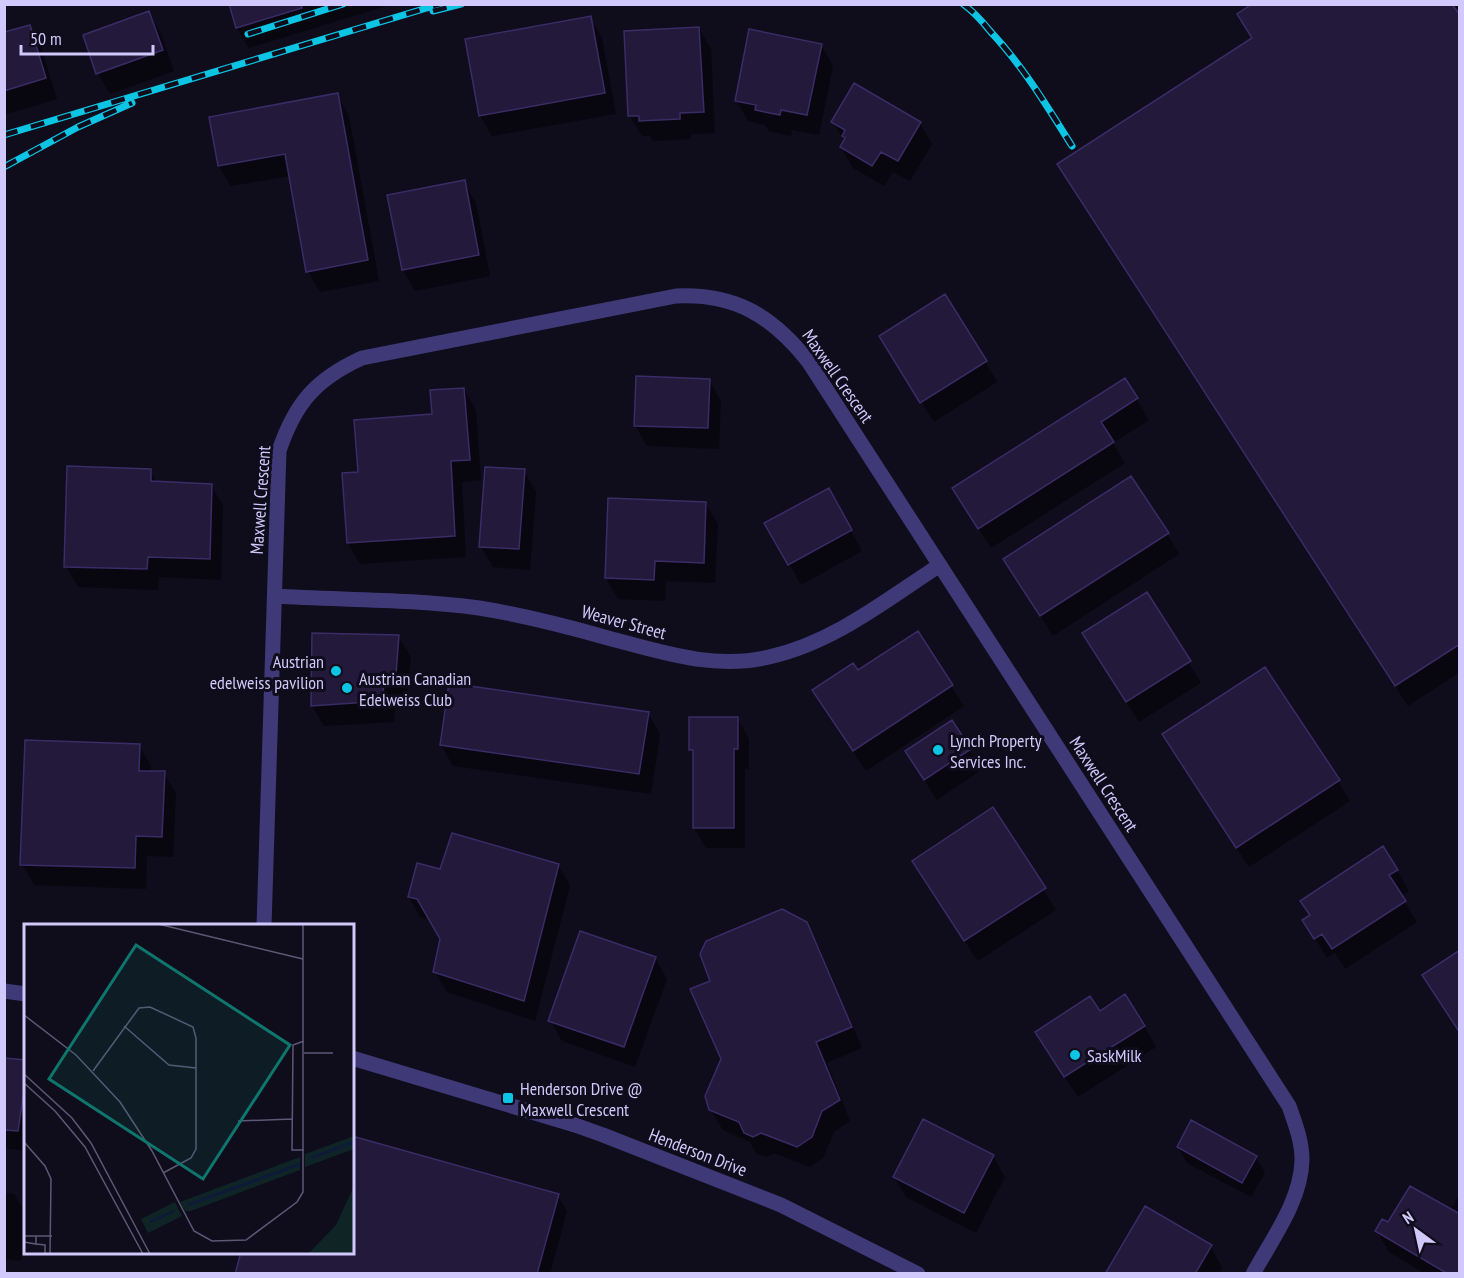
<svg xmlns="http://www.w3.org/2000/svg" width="1464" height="1278" font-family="'PT Sans Narrow',sans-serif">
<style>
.shadow{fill:#0007}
.building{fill:#22193b;stroke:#3a2c66;stroke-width:1.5}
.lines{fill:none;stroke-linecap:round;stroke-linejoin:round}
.minor{stroke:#3f3978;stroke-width:15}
.tertiary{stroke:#3f3978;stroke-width:15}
.rail-casing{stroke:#0cc5e5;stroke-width:7}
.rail{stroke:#0f0c1b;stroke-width:4.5;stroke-dasharray:14;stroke-linecap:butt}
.poi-dot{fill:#0cc5e5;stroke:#0f0c1b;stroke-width:2}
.labels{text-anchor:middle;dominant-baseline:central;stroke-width:6;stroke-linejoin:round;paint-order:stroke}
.street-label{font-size:18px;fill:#d1c9fc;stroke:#0f0c1b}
.poi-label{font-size:18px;fill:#d1c9fc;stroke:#0f0c1b;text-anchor:start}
.inset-river{fill:none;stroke:#0d1b39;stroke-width:3}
.inset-road{fill:none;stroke:#5d5875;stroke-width:1.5}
.view{fill:#0f766e;fill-opacity:0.15;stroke:#0f766e;stroke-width:3}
.inset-edge{fill:none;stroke:#d1c9fc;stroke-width:3}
</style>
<rect width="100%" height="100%" fill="#0f0c1b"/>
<!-- shadow -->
<path class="shadow" d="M230 4H393L249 48 237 28Z
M1255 4H1460V10L1456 13 1460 18V672L1408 706 1071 186 1253 40Z
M149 13 161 34 174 71 110 94 98 73Z
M590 18 602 38 616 114 492 136 480 116Z
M29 26 41 47 57 99 4 115V34Z
M699 28 711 49 715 133 691 134V139L653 141 650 136H642L630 116Z
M821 45 833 66 819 135 792 130 791 136 769 131 765 125 748 121 736 100Z
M337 95 349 116 379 281 320 292 308 271 290 176 231 186 219 166Z
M833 122 920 123 932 144 910 181 893 172 884 186 853 168 841 147 845 142Z
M464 182 476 203 490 276 415 291 403 270 389 196Z
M893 357 985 361 997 382 934 422Z
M709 380 721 401 719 449 647 446 635 425Z
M1125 380 1149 420 1113 443 1125 463 991 548 966 509Z
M464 389 476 410 481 480 462 482 466 557 360 564 348 543 359 473Z
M150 471 157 483 211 485 223 506 221 580 159 577 158 590 78 587 66 566Z
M524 471 536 492 530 570 493 567 481 546Z
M828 490 862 551 801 585 767 524Z
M610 500 706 504 718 524 715 583 666 581 665 601 618 599 606 578Z
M1167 534 1179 554 1053 636 1017 580Z
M1146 594 1201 683 1139 722 1096 655Z
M917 633 964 706 866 771 826 711 857 673Z
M399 637 411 657 407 695H396L394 722 324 726 312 706Z
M648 713 660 734 651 794 453 766 441 745Z
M737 718 749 739V769H745V848H706L694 828V755L691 749Z
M1164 735 1338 781 1350 801 1249 867Z
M139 745 151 766V773H164L176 794 173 857 147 856 146 889 34 885 22 864Z
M969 750 981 770 937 800 907 752Z
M993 810 1056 910 978 961 926 882Z
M558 865 570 886 535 1021 447 992 435 972 441 939 430 919 421 918 409 897 441 871Z
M1397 870 1409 891 1401 896 1417 922 1345 969 1335 953 1327 958 1304 920Z
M806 924 818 945 862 1048 827 1063 850 1121 834 1132 823 1158 810 1167 774 1153 766 1157 757 1154 750 1142 723 1130 710 1109 722 1059 711 982Z
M655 958 667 979 635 1067 562 1041 550 1020Z
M1100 1013 1144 1026 1156 1047 1078 1097 1049 1053Z
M4 1059 26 1062V1151L4 1148Z
M1178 1147 1256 1157 1265 1173 1251 1197 1187 1163Z
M993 1156 1005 1177 976 1233 906 1197 894 1177Z
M4 1193 14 1194 26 1214 21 1261 4 1259Z
M1460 1194V1274H1426L1389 1252 1377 1231 1389 1224 1450 1210Z
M558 1196 567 1211 550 1274H237L352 1252Z
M1210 1246 1222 1267 1219 1274H1107Z"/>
<!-- building -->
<path class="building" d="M229 4H301L302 8 236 28Z
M1252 4H1452L1460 15V644L1395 686 1057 164 1252 38 1237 14Z
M149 11 163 50 96 74 83 35Z
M591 16 605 93 479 116 465 39Z
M30 25 46 78 4 91V32Z
M699 27 704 112 680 113V119L639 121V116H628L624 31Z
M749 29 822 44 807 115 781 110 780 115 755 110 756 105 735 101Z
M854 83 921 122 898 161 881 152 872 166 840 147 845 138 842 136 845 130 831 122Z
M338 93 368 260 306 272 285 154 218 166 209 117Z
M465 180 479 255 402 270 387 195Z
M945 294 987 361 920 403 879 336Z
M636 376 710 379 708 428 634 426Z
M1125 378 1138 398 1101 422 1114 442 978 529 952 488Z
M464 388 470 460 451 461 455 536 347 543 342 473 358 472 354 420 432 414 430 390Z
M67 466 151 469V481L212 484 210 559 148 557 147 569 64 567Z
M485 467 525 469 519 549 479 547Z
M1131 476 1169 533 1040 616 1003 559Z
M829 488 852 530 788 565 764 523Z
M608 498 706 502 704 563 655 561 654 580 605 578Z
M1147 592 1191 661 1126 702 1082 633Z
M918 631 953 685 853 751 812 690 853 663 858 670Z
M312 633 399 635 396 675 384 674 383 701 311 706Z
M1265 667 1340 780 1236 848 1162 734Z
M449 683 649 712 639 774 440 745Z
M689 717H738V749H734V828H693V750H689Z
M952 720 971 749 924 780 905 751Z
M25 740 140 744 139 771H165L162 837 136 836 135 868 20 865Z
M993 807 1046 888 964 941 912 861Z
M452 833 559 864 524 1001 433 972 440 939 417 899 408 897 417 863 440 869Z
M1383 846 1398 870 1389 875 1406 901 1332 949 1322 934 1314 939 1302 920 1310 915 1300 901Z
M782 909 807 922 852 1027 816 1042 840 1100 822 1111 812 1137 797 1147 761 1133 753 1137 744 1133 739 1122 709 1110 705 1096 721 1059 690 989 710 981 700 954 706 941Z
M580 931 656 957 624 1047 548 1021Z
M1460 950V1033L1422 975Z
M1125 994 1145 1026 1064 1077 1035 1032 1090 996 1100 1011Z
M4 1058 26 1060V1077L18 1131 4 1130Z
M923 1119 994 1155 964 1213 893 1177Z
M1191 1120 1257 1156 1242 1183 1177 1147Z
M352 1136 559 1194 537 1274H235L241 1252H352Z
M1410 1186 1460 1214V1274H1448L1375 1231 1382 1219 1388 1222Z
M1145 1206 1212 1245 1195 1274H1105Z"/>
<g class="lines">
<!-- minor -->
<path class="minor" d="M275 596C342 600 413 599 479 608 523 615 566 626 608 638 661 652 714 670 769 657 833 643 886 600 940 565
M264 926 279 451C295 403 316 379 362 358L676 296C735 293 772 316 808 361L1289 1106C1295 1123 1302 1141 1302 1160 1301 1201 1272 1239 1253 1274"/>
<!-- tertiary -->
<path class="tertiary" d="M4 991 26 994
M352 1058 575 1125 603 1135 781 1205 918 1274"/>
<defs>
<path id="rail" d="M963 4C974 12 982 21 990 31 1023 66 1047 106 1072 146
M433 11 461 4
M248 34 343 4
M4 135 440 4
M4 167 78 127 132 103"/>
</defs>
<!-- rail casing -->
<use href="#rail" class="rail-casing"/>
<!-- rail -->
<use href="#rail" class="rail"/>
</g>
<!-- markers -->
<g class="poi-dot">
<circle cx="336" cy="671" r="6"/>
<circle cx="347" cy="688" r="6"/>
<circle cx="938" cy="750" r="6"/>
<circle cx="1075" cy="1055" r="6"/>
<rect x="502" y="1092" width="12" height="12" rx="3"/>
</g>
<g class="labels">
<!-- street labels -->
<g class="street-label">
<text transform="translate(838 376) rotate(55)">Maxwell Crescent</text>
<text transform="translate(260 500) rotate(-86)">Maxwell Crescent</text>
<text transform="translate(624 622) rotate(15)">Weaver Street</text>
<text transform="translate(1104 784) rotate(57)">Maxwell Crescent</text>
<text transform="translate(698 1152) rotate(21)">Henderson Drive</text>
</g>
<!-- poi labels -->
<g class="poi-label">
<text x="324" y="661" text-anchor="end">Austrian<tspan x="324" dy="21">edelweiss pavilion</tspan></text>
<text x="359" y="678">Austrian Canadian<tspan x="359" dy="21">Edelweiss Club</tspan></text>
<text x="950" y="740">Lynch Property<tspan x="950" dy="21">Services Inc.</tspan></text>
<text x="1087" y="1055">SaskMilk</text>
<text x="520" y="1088">Henderson Drive @<tspan x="520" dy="21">Maxwell Crescent</tspan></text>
</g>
</g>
<!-- overview -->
<g transform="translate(24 924)">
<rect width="330" height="330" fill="#0f0c1b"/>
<path d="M330 212V225L281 243V230ZM276 233V246L167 287H161L156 278ZM330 262V330H284L312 301ZM151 278 158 292 124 309 117 295Z" fill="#0f2425"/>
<path class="inset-river" d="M287 234 330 218M164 281 276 240M126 298 150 287"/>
<path class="inset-road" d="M134 0 279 35M0 91 52 131 96 178 128 227 170 307 188 317 222 316 273 278 279 268V0M100 102 145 141 172 144M280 117 269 121 268 226H280M280 129H309M69 147 115 84 126 83 169 103 172 114V225L167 234 139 249M0 150 48 194 67 219 126 330M0 159 31 187 61 223 119 330M214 197 268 195M0 218 21 242 27 255 26 330M0 312H28M0 318 12 320V312M12 320 21 321V330"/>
<path class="view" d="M112 21 266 121 179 255 25 155Z"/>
<rect width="330" height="330" class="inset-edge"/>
</g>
<!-- border -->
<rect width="1464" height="1278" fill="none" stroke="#d1c9fc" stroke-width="12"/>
<!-- north arrow -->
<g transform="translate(1416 1230) rotate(327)" stroke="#0f0c1b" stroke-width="4.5" paint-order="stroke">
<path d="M0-4.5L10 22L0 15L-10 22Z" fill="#d1c9fc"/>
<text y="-9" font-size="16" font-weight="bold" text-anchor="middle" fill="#d1c9fc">N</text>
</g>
<!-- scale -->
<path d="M21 45v9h132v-9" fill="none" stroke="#d1c9fc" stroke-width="3"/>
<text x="30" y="45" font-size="18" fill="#d1c9fc" stroke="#0f0c1b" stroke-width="4.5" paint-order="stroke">50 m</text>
</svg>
